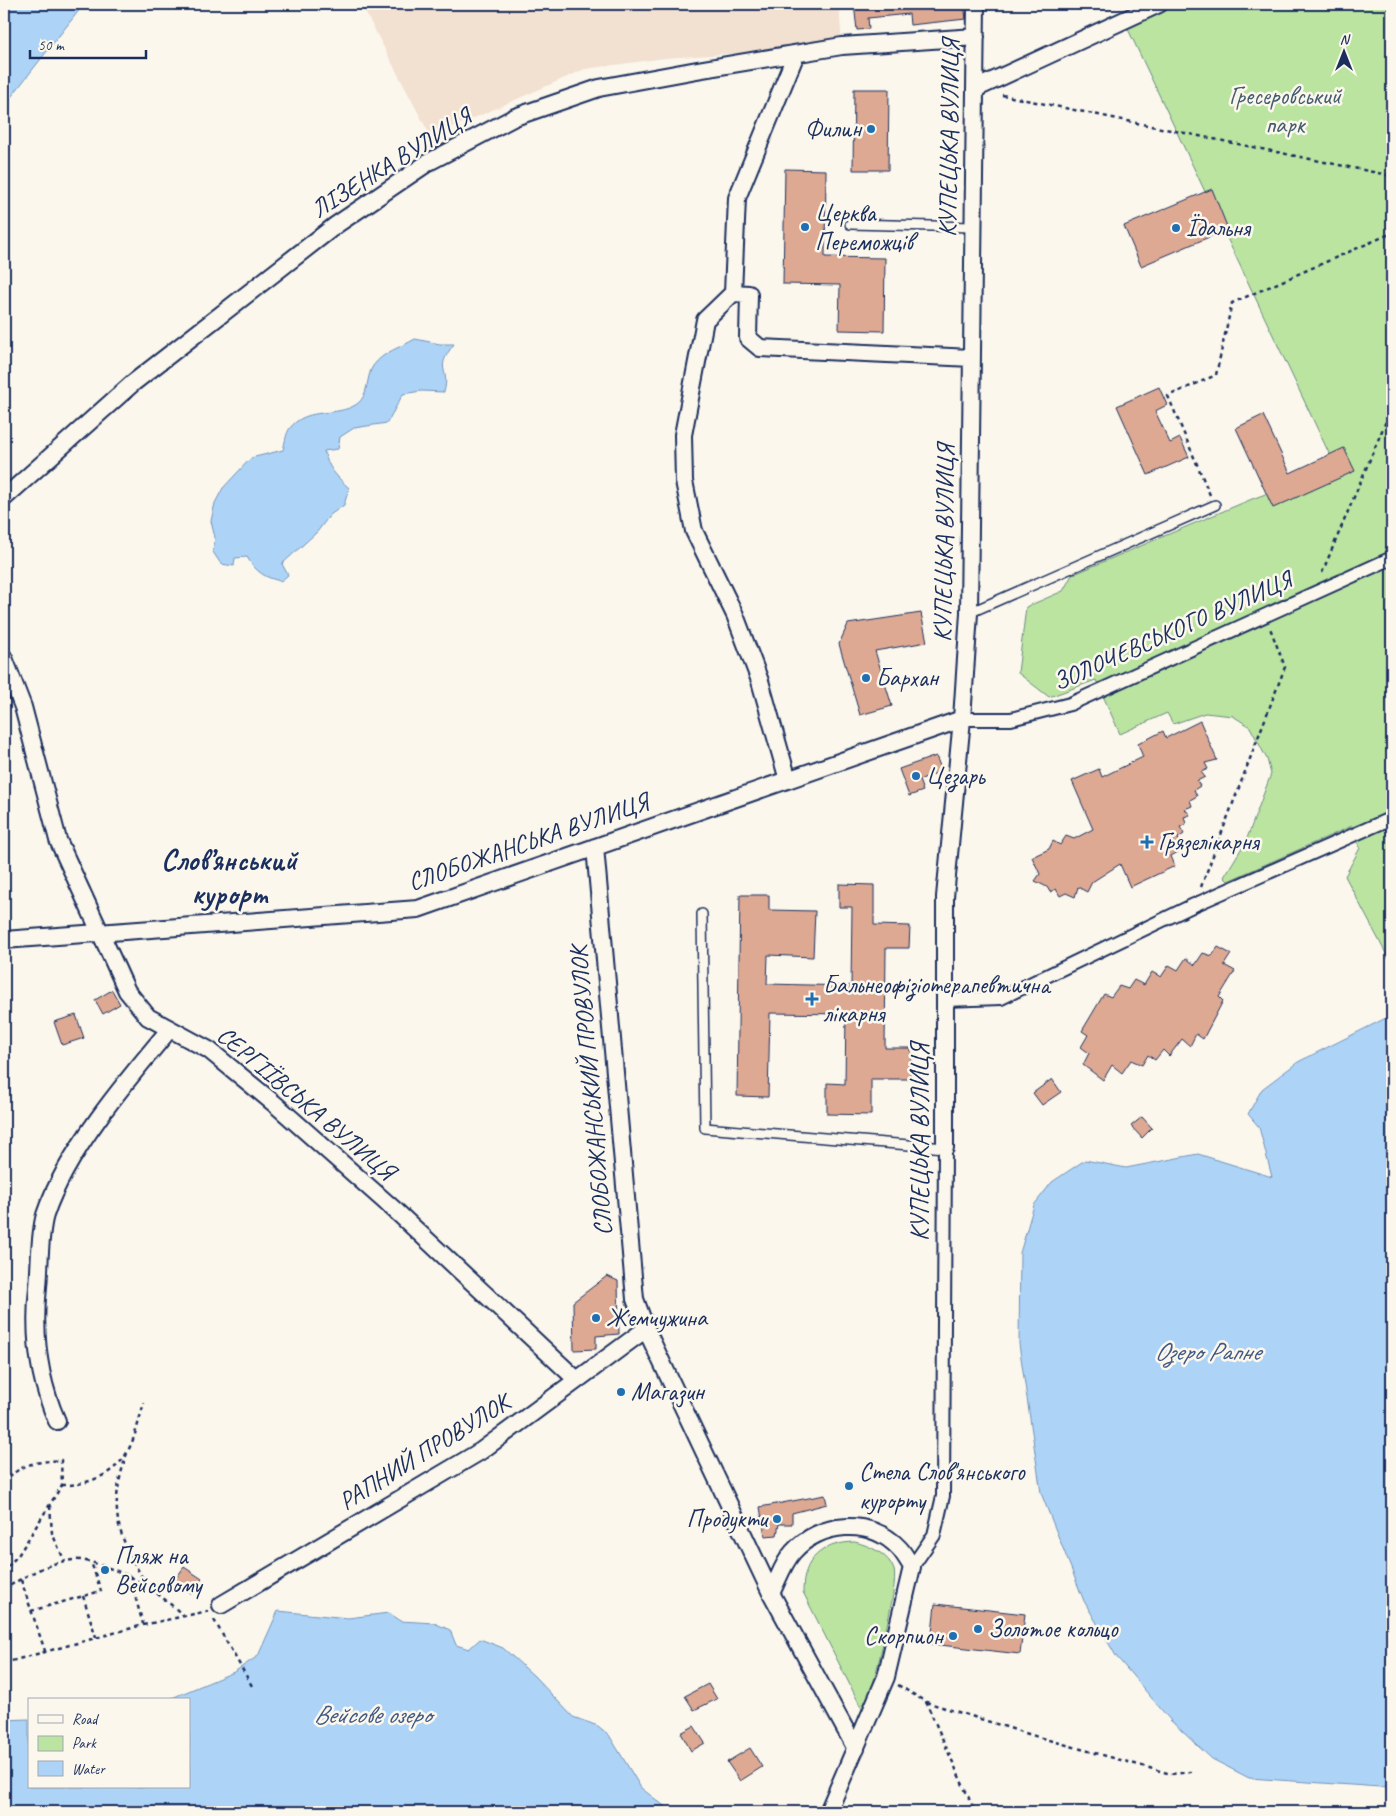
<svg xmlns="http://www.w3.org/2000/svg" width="1396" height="1816" font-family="Caveat,sans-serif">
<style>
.built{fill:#f2e0d1}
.green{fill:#bbe4a1;stroke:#6b8a80}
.water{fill:#add4f7;stroke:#7392ba}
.building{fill:#dea993;stroke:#1b2f5e}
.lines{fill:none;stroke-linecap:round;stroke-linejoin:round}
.service-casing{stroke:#1b2f5e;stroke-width:12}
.pedestrian-casing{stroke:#1b2f5e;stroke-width:16}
.minor-casing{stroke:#1b2f5e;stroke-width:20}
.path{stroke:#1b2f5e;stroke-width:2.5;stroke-dasharray:4 4;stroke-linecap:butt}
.service{stroke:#fbf7ec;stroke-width:9}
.pedestrian{stroke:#fbf7ec;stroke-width:12}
.minor{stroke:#fbf7ec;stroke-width:16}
.poi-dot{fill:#1f6fb2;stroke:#fbf7ec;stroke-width:2}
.labels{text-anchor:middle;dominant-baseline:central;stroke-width:5;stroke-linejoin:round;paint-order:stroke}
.park-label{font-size:25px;fill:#435c6f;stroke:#fbf7ec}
.poi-label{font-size:25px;fill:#1b2f5e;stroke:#fbf7ec;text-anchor:start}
.street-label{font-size:25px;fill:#1b2f5e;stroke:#fbf7ec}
.water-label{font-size:26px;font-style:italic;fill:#405884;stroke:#fbf7ec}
.district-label{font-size:30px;font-weight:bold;fill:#1b2f5e;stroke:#fbf7ec}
</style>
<rect width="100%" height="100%" fill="#fbf7ec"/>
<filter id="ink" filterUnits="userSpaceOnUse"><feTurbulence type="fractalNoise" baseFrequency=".02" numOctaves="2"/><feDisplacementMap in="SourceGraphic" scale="10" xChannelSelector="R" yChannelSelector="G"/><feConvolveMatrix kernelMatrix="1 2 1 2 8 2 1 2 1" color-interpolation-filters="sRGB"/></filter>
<g filter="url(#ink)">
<!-- built -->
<path class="built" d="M361 4H839L842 46 665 58 585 69 431 137Z"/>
<!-- green -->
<path class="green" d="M1176 4H1392V965L1345 876 1360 848 1352 826 1228 881 1224 877 1246 841 1271 774 1267 759 1250 727 1233 716 1205 713 1173 724 1167 713 1120 734 1096 680 1049 697 1018 673 1026 607 1063 591 1072 575 1252 499 1336 468 1127 27Z
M855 1542C870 1546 889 1554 894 1570 899 1587 873 1683 868 1706L862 1709 803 1592C803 1558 822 1543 855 1542Z"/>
<!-- water -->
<path class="water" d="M4 4H84L4 106Z
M415 339 440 344H454C433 371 451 368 444 392L421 391 403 394 387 423 354 428 340 437 338 449 324 451C328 468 337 477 349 488L344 505 330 515 317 532 282 564 288 575 281 581C265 578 256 572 247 557L235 558 234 566 221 564 213 552 215 538 211 521 215 503 223 488 251 458 283 450C285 443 286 433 290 428 307 406 336 418 357 404 369 396 366 376 373 366 384 351 400 348 415 339Z
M1392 1015V1786L1380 1787 1249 1778 1212 1759 1171 1721 1116 1656 1084 1601 1041 1493 1019 1344 1020 1253 1034 1205 1052 1182 1085 1160 1126 1168 1198 1154 1272 1177 1259 1127 1248 1114 1262 1089 1298 1062Z
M278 1611 348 1618 389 1613 401 1621 434 1623 450 1630 456 1645 469 1649 480 1639 503 1648 534 1676 573 1717 598 1726 609 1735 641 1788 672 1812H4V1720L29 1719V1787H189V1700H167L234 1672 258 1656Z"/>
<!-- building -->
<path class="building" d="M854 4H964L966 19 910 25 909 14 868 18 869 29 857 30Z
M854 89H889L888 170H853Z
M785 169 826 170 825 257 885 258 884 331 839 330 840 285 783 284Z
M1212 189 1228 229 1141 266 1124 226Z
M1159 387 1167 405 1155 411 1170 443 1180 438 1189 457 1148 475 1117 406Z
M1263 415 1290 473 1344 448 1355 471 1273 508 1236 428Z
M921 613 927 642 875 651 892 706 860 715 839 644 848 624Z
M1200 721 1217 760 1205 763 1208 769 1201 772 1205 777 1197 781 1200 786 1194 790 1197 796 1190 800 1192 806 1185 809 1190 815 1184 817 1186 824 1180 827 1184 834 1178 838 1180 844 1172 848 1178 852 1171 856 1175 866 1130 887 1120 864 1092 882 1087 892 1078 887 1075 897 1066 893 1060 896 1056 889 1050 892 1047 887 1035 881 1040 874 1032 857 1049 849 1053 841 1060 845 1066 836 1074 839 1093 829 1072 781 1099 769 1102 777 1143 757 1138 744 1163 731 1166 738Z
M936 756 942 771 919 780 923 791 909 796 899 769Z
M839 884 874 885V925L910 926 909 948H886L885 1048H911V1079H871V1115L827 1114V1083L845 1084 846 1014 770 1013 768 1097 737 1096 740 895H769V910L815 911 813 957 768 955 767 984 851 986 852 907H839Z
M1218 947 1231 954 1224 965 1235 971 1219 997 1223 1001 1203 1039 1196 1034 1190 1046 1182 1039 1169 1056 1163 1050 1155 1060 1148 1055 1142 1065 1131 1060 1122 1073 1112 1065 1103 1080 1083 1065 1089 1053 1081 1047 1088 1035 1082 1031 1104 994 1111 997 1119 986 1128 989 1134 980 1144 985 1152 972 1161 977 1169 965 1178 970 1186 958 1195 965 1203 953 1212 956Z
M112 990 120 1004 103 1014 95 1000Z
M76 1015 84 1038 62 1045 54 1022Z
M1052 1079 1061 1092 1042 1105 1033 1093Z
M1142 1117 1152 1128 1142 1138 1131 1126Z
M607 1276 618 1281 619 1334 596 1336V1349L574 1350 573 1302Z
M825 1495 827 1504 792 1513V1524H779L777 1535 765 1536 760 1507Z
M184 1567 202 1579 192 1594 174 1581Z
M935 1604 1025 1614 1020 1654 931 1644Z
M708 1684 717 1699 694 1710 685 1696Z
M694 1726 705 1743 691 1751 681 1733Z
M750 1748 762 1767 740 1781 727 1762Z"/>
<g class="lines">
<defs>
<path id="service" d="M850 224 973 227
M969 613 1215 505
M702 914 705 1128 945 1148"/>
<path id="pedestrian" d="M962 719H1011L1070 704 1392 558
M945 1000 1001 998 1194 905 1392 818
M912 1567 934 1535 943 1496 945 1148"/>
<path id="minor" d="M975 89 1159 4
M733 293 749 294 748 338 760 348 972 358
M4 498 133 383 336 225 429 162 515 117 599 88 697 70 842 46 976 37
M4 658 23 707 58 840 127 991 148 1017 209 1050 276 1105 397 1212 577 1380
M788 780 760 681 735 615 694 531 684 481 683 435 705 320 733 293 737 198 796 54
M595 847 635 1299 646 1329 771 1593 856 1749
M4 940 418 909 962 719
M945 1148V897L962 719 969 613 976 4
M57 1421C38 1378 33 1334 38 1287 40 1266 39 1235 45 1215 66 1152 126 1081 169 1030
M771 1593C778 1580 783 1563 793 1552 819 1522 870 1517 899 1548 904 1553 908 1561 912 1567L886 1677 828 1812
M221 1605 481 1451 646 1329"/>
</defs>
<!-- service casing -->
<use href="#service" class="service-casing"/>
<!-- pedestrian casing -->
<use href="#pedestrian" class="pedestrian-casing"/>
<!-- minor casing -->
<use href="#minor" class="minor-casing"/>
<!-- path -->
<path class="path" d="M1002 95 1392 176
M1210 495 1168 396 1216 375 1232 303 1392 233
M1322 573 1392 407
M1201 887 1285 667 1270 628
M127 1453C108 1511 116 1532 146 1584
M4 1484C19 1463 37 1462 61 1460L62 1485 19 1554 4 1571
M62 1485C85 1486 114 1475 126 1454 135 1440 139 1419 144 1403
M50 1506 52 1533 65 1562
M129 1575 143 1624
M21 1580 45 1651
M4 1590C22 1577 51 1561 74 1560 83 1559 94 1563 103 1566 138 1577 157 1592 184 1616
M83 1596 96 1637
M31 1611 101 1591 91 1562
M214 1620 252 1686
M4 1663 143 1625 208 1611
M898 1685 926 1702 975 1812
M926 1702 1038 1737 1171 1774 1191 1772"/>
<!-- service -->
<use href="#service" class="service"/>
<!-- pedestrian -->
<use href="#pedestrian" class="pedestrian"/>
<!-- minor -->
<use href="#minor" class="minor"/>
</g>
</g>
<!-- markers -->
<g class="poi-dot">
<circle cx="871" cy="129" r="5"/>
<circle cx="805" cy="227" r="5"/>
<circle cx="1176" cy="228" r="5"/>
<circle cx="866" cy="678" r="5"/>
<circle cx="916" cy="776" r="5"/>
<path d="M1144.5 834.5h5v5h5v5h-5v5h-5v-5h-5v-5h5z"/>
<path d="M809.5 991.5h5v5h5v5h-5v5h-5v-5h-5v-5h5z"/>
<circle cx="596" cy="1318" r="5"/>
<circle cx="621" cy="1392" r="5"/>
<circle cx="849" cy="1486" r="5"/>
<circle cx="777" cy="1519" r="5"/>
<circle cx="105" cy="1570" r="5"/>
<circle cx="978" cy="1629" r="5"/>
<circle cx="953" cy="1636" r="5"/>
</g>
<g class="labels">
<!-- park labels -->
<g class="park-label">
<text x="1285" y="96">Гресеровський<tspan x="1285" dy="29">парк</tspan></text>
</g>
<!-- poi labels -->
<g class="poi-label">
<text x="861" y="129" text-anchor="end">Филин</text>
<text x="815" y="213">Церква<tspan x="815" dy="29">Переможців</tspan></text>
<text x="1186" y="228">Їдальня</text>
<text x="876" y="678">Бархан</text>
<text x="926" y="776">Цезарь</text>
<text x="1158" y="842">Грязелікарня</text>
<text x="823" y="985">Бальнеофізіотерапевтична<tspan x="823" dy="29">лікарня</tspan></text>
<text x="606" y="1318">Жемчужина</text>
<text x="631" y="1392">Магазин</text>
<text x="859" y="1472">Стела Слов'янського<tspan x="859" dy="29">курорту</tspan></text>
<text x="767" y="1519" text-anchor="end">Продукти</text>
<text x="115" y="1556">Пляж на<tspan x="115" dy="29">Вейсовому</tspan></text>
<text x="988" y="1629">Золотое кольцо</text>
<text x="943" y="1636" text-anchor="end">Скорпион</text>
</g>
<!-- street labels -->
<g class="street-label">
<text transform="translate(949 138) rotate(-89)">КУПЕЦЬКА ВУЛИЦЯ</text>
<text transform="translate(391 163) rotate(-32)">ЛІЗЕНКА ВУЛИЦЯ</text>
<text transform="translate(944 543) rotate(-89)">КУПЕЦЬКА ВУЛИЦЯ</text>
<text transform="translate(1172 631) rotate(-24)">ЗОЛОЧЕВСЬКОГО ВУЛИЦЯ</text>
<text transform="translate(528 842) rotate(-19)">СЛОБОЖАНСЬКА ВУЛИЦЯ</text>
<text transform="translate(591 1091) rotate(-95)">СЛОБОЖАНСЬКИЙ ПРОВУЛОК</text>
<text transform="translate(306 1103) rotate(40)">СЕРГІЇВСЬКА ВУЛИЦЯ</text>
<text transform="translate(920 1142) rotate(-90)">КУПЕЦЬКА ВУЛИЦЯ</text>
<text transform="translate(424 1452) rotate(-32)">РАПНИЙ ПРОВУЛОК</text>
</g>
<!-- water labels -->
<g class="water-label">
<text x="1207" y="1351">Озеро Рапне</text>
<text x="372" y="1714">Вейсове озеро</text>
</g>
<!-- district labels -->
<g class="district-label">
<text x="229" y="860">Слов’янський<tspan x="229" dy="34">курорт</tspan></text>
</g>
</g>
<!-- margin -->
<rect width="1396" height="1816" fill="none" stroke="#fbf7ec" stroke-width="20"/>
<rect x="10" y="10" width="1376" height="1796" fill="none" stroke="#1b2f5e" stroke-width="2" filter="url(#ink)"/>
<!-- legend -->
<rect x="28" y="1698" width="162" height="90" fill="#fbf7ec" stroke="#a1a7b3"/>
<rect x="38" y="1715" width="25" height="8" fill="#fbf7ec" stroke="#a1a7b3"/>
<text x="72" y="1724" font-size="15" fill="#1b2f5e">Road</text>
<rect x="38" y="1736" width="25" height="15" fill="#bbe4a1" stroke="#a1a7b3"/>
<text x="72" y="1748" font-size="15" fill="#1b2f5e">Park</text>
<rect x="38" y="1761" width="25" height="15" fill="#add4f7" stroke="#a1a7b3"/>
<text x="72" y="1774" font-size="15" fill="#1b2f5e">Water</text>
<!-- north arrow -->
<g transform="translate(1344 52)" stroke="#fbf7ec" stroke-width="4" paint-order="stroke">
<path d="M0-4L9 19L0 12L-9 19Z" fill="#1b2f5e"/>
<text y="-8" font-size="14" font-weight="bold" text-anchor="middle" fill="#1b2f5e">N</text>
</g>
<!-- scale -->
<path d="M30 50v8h116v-8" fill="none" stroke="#1b2f5e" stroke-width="2.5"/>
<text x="38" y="50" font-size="15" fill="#1b2f5e" stroke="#fbf7ec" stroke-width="4" paint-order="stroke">50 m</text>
</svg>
